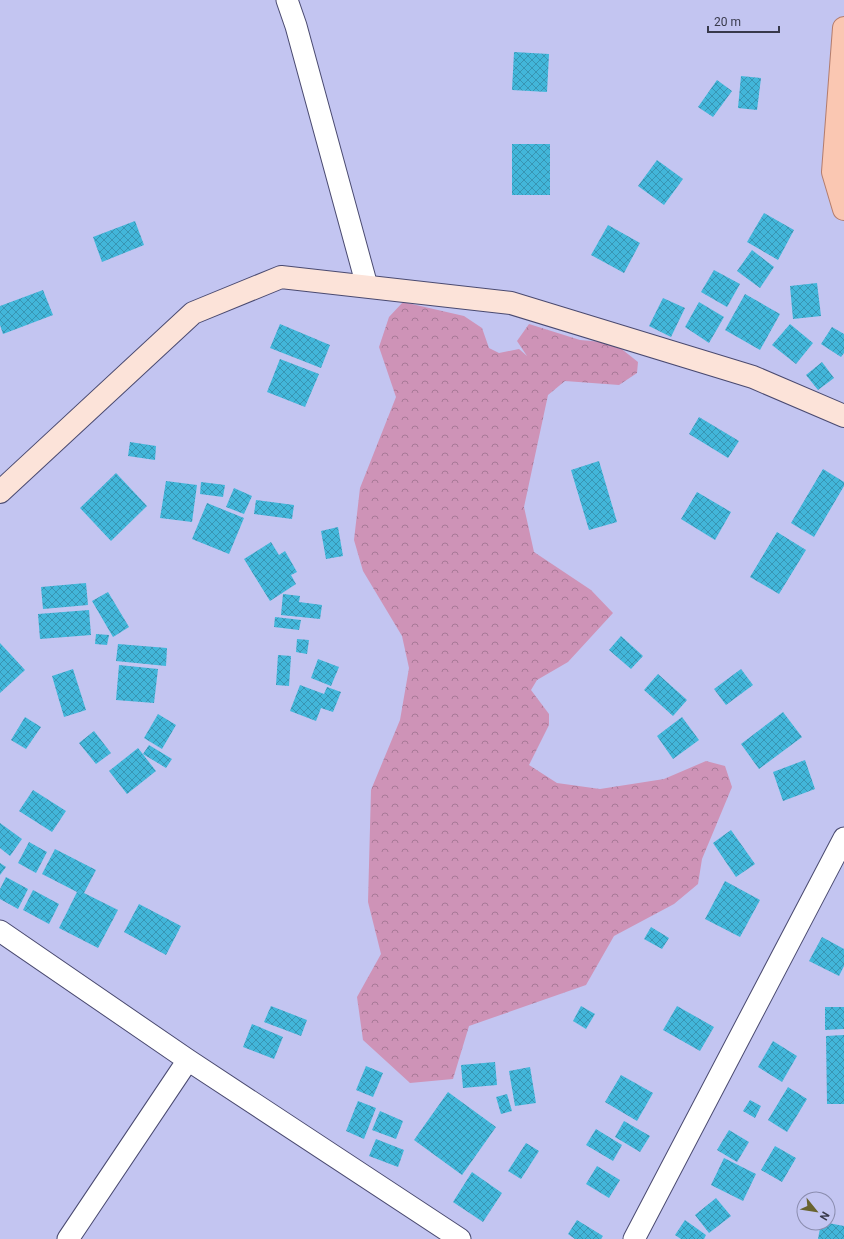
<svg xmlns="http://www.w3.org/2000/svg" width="844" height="1239" font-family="Roboto,sans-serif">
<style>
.park{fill:url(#park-crowns)}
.building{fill:url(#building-cross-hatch)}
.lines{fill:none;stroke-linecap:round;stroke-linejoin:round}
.street-casing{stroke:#4a4a70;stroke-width:23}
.secondary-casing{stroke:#4a4a70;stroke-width:24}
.primary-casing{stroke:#b47d6d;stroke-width:24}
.street{stroke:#fff;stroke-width:21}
.secondary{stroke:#fce3d9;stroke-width:22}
.primary{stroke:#fac7b2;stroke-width:22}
</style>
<defs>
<pattern id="park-crowns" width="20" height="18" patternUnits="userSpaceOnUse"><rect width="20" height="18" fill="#ce93b7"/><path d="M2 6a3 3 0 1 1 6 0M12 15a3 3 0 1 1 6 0" fill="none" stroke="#a87997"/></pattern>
<pattern id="building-cross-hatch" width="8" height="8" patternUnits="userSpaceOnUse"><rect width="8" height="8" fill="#42b6da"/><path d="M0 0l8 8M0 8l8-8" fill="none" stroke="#3895b3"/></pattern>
</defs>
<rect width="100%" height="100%" fill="#c3c5f1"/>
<!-- park -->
<path class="park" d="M403 302 464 316 482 328 489 348 499 353 519 349 527 356 517 341 529 324 580 340 614 343 638 362 637 373 619 385 565 381 548 395 524 507 534 552 591 590 613 613 568 662 537 680 531 690 549 714V725L529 765 557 783 600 789 664 779 706 761 725 766 732 787 702 859 698 884 674 904 614 936 586 985 469 1026 453 1079 410 1083 363 1040 357 997 381 954 368 902 371 790 400 720 409 668 402 636 363 571 354 540 360 488 396 397 379 347 389 317Z"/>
<!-- building -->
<path class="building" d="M514 52 549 54 547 92 512 90Z
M741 76 761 78 757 110 738 108Z
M717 80 732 91 713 117 698 107Z
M512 144H550V195H512Z
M657 160 683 179 664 205 638 186Z
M764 213 794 230 778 260 747 242Z
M135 221 144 245 102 262 93 237Z
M608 225 640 243 624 273 591 255Z
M752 250 774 267 760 288 737 271Z
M714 270 740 284 727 307 701 292Z
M817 283 821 316 793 319 790 286Z
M43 290 53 315 3 334 0 325V306Z
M745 294 780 314 760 350 725 330Z
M663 298 685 308 671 337 649 326Z
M699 302 724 317 709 343 685 327Z
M280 324 330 345 321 368 270 348Z
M790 324 813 343 796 364 772 345Z
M832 327 844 334V353L841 357 821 344Z
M280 359 319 374 305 407 267 392Z
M822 362 834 378 818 390 806 375Z
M699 417 739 441 728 458 689 434Z
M130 442 156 446 155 460 128 456Z
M599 461 617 522 589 530 571 470Z
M823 469 844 482V486L814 537 791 523Z
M116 473 147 506 111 541 80 508Z
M166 481 197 485 192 522 160 518Z
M201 482 225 485 223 497 200 494Z
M234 488 252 496 244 514 226 507Z
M697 492 731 512 715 540 681 519Z
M256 500 294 505 292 519 254 514Z
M207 503 244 518 229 554 192 539Z
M338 527 343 556 326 559 321 531Z
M777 532 806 550 779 594 750 577Z
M271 542 279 555 285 551 297 572 291 575 296 584 270 601 244 559Z
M86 583 88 605 43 609 41 587Z
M108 592 129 627 113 637 92 601Z
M283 594 300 596 299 602 322 605 320 619 281 615Z
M89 610 91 635 40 639 38 614Z
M275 617 301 620 299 630 274 627Z
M96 634 109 635 107 645 95 644Z
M621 636 643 656 631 669 609 650Z
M297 639 309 640 307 654 296 652Z
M0 643 25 670 0 693Z
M118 644 167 648 166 666 116 661Z
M278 655 291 656 289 686 276 685Z
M318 659 339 667 331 686 311 678Z
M119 665 158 669 154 703 116 700Z
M73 669 86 710 64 717 52 676Z
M741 669 753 685 726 705 714 689Z
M658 674 687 700 673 716 644 690Z
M300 685 324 694 327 687 341 692 333 712 321 708 316 721 290 711Z
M783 712 802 737 759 769 741 744Z
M158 714 176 725 162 749 144 738Z
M25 717 41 727 26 749 11 740Z
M682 717 699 740 673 759 657 736Z
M94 731 111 753 96 764 79 743Z
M149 745 172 759 166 768 143 754Z
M138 748 156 771 127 794 109 771Z
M805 760 815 789 783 801 773 772Z
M33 790 66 811 52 832 19 811Z
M0 823 22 839 10 856 0 848Z
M731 830 755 864 736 877 713 843Z
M29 842 47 852 36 873 18 863Z
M55 849 96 870 84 893 118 910 98 948 59 928 77 892 42 874Z
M0 863 6 867 0 875Z
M6 877 28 889 18 909 0 899V889Z
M725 881 760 900 740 937 705 919Z
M33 890 59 904 49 924 23 910Z
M139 904 181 926 166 955 124 932Z
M651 927 669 938 662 949 644 939Z
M822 937 844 949V966L839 976 809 961Z
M271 1006 307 1020 301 1036 264 1022Z
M581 1006 595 1014 586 1029 573 1021Z
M677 1006 714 1027 700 1051 663 1030Z
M825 1007H844V1029L825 1030Z
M252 1024 283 1037 274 1059 243 1047Z
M844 1035V1104H827L826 1036Z
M773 1041 797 1056 782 1082 758 1067Z
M495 1062 497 1085 463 1088 461 1065Z
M366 1066 383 1073 373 1097 356 1090Z
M530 1067 536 1103 515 1106 509 1071Z
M621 1075 653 1093 637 1121 605 1102Z
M788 1087 807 1099 787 1132 768 1120Z
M448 1092 496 1127 462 1175 414 1140Z
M507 1094 512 1111 501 1114 496 1097Z
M750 1100 761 1106 755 1118 743 1111Z
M358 1101 376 1108 364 1139 346 1131Z
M380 1111 403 1121 396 1139 372 1130Z
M624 1121 650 1136 640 1152 615 1137Z
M596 1129 622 1145 613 1161 586 1145Z
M729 1130 749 1142 737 1162 717 1150Z
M376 1139 404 1150 398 1167 369 1156Z
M526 1143 539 1151 521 1179 508 1171Z
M775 1146 796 1158 782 1182 761 1170Z
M724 1158 756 1174 743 1201 711 1185Z
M597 1166 620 1180 609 1198 586 1184Z
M472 1172 502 1193 483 1222 453 1202Z
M716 1198 731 1216 709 1233 695 1215Z
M577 1220 603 1236 601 1239H575L568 1234Z
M685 1220 706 1235 704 1239H681L675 1235Z
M821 1223H828L844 1226V1239H818Z"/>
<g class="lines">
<defs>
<path id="street" d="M287 0 296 26 367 286
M0 931 188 1060 460 1239
M68 1239 188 1060
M634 1239 844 838"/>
<path id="secondary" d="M0 492 193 313 281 277 511 303 753 377 844 416"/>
<path id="primary" d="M844 28 833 172 844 209"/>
</defs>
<!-- street casing -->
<use href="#street" class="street-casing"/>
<!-- secondary casing -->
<use href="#secondary" class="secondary-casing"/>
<!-- primary casing -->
<use href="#primary" class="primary-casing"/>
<!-- street -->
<use href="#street" class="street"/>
<!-- secondary -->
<use href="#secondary" class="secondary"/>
<!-- primary -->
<use href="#primary" class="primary"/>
</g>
<!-- north arrow -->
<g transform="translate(816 1211) rotate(120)"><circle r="19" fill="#c3c5f1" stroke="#8b8daf"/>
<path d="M0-3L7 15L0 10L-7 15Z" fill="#69632f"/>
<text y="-6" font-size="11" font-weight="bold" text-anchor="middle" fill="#38394b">N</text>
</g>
<!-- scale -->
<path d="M708 26v6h71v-6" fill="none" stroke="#38394b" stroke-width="2"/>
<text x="714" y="26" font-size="12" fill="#38394b" stroke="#c3c5f1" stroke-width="3" paint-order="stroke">20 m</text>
</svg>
